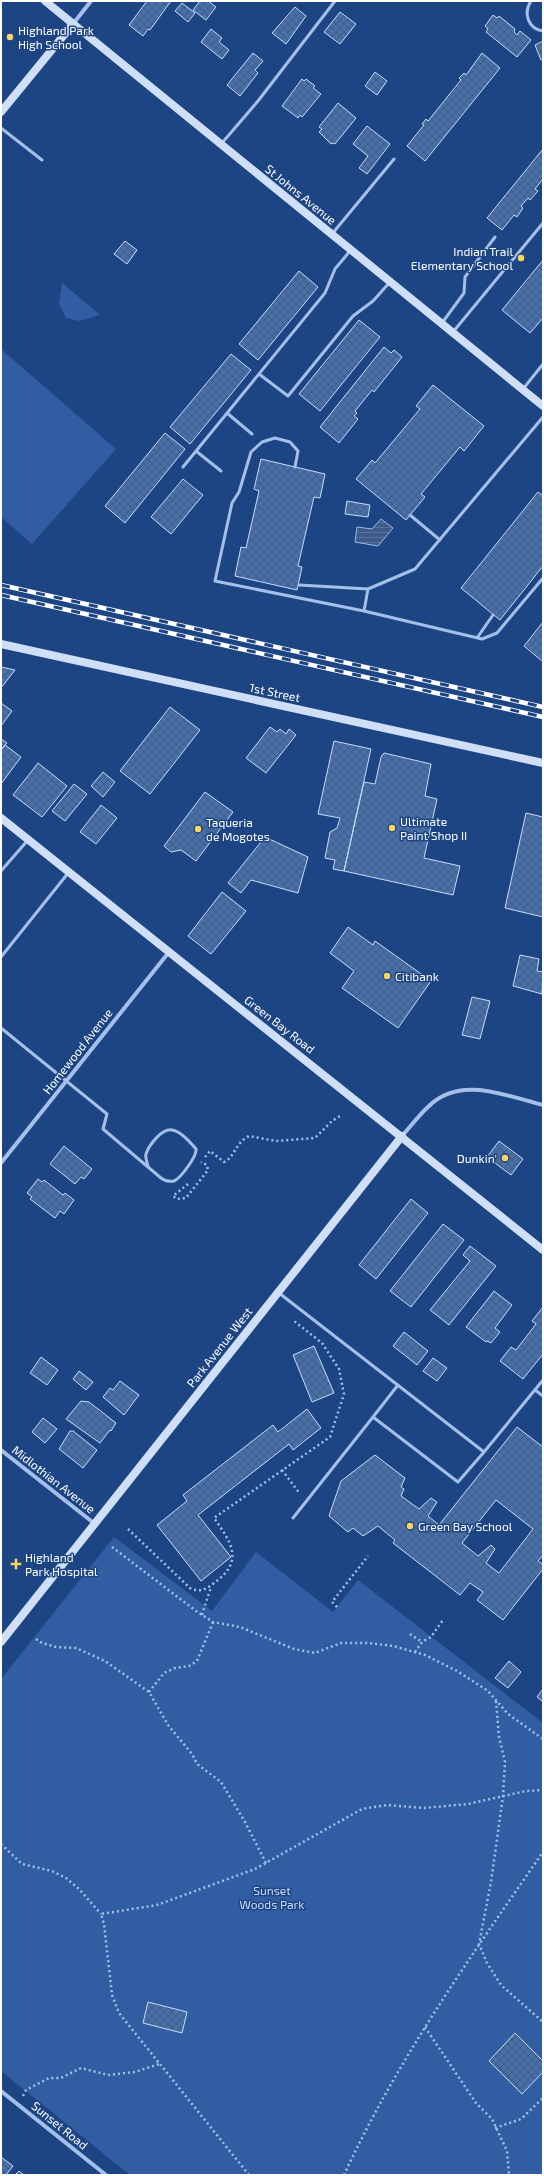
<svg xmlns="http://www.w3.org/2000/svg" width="544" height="2176" font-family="'Exo 2',sans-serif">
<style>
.green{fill:#315ea2}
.water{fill:url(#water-rules);stroke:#97baec}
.building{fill:url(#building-cross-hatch);stroke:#c9dcf8;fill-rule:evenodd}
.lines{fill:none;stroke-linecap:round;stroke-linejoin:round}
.path{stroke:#a4c0ea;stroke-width:2.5;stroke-dasharray:2 3;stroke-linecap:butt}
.lane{stroke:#a4c0ea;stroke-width:3}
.street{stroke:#a4c0ea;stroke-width:4}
.secondary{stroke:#d0dff8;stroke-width:8}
.rail-casing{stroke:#fff;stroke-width:4.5}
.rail{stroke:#1d4584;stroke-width:3;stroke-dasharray:9;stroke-linecap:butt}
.poi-dot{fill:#fad563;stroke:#1d4584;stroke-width:1.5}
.labels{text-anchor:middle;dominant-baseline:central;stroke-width:3;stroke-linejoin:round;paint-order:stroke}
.poi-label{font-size:12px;fill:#fff;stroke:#1d4584;text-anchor:start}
.street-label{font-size:12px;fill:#fff;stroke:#1d4584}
.park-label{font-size:12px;fill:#c9dcf8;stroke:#1d4584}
</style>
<defs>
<pattern id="water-rules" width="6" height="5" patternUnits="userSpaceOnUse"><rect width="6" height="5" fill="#3d5a88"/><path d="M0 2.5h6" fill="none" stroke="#5a739a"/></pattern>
<pattern id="building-cross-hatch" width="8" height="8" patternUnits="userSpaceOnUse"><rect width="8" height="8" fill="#456fad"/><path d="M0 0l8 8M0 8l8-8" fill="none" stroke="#495a73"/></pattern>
</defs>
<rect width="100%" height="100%" fill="#1d4584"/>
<!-- green -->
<path class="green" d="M62 283 100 315 79 321 66 318 59 304Z
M1 349 116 449 32 544 1 517Z
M114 1537 212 1611 256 1552 333 1612 358 1580 543 1723V2175H130L1 2071V1679Z"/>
<!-- water -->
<path class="water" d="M381 519 393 528 378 546 355 542 357 527 372 529Z"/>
<!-- building -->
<path class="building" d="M147 1H171L150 30 148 29 143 36 129 25Z
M200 1H208L216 7 206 20 193 10Z
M182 3 195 13 188 22 175 11Z
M295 7 306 16 286 44 272 33Z
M340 12 356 24 340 44 324 32Z
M493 15 497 18 499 16 515 29 514 32 517 35 520 31 531 40 517 57 486 32 488 29 485 26Z
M211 29 222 38 219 42 229 50 222 59 201 42Z
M543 41V59L541 60 535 45Z
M253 53 263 61 255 70 258 73 240 96 227 85Z
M482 53 500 68 425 161 407 146 424 125 422 124 426 119 428 121 461 80 459 78 464 73 466 75Z
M375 72 387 81 377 95 365 86Z
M302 79 304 81 306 79 315 86 313 88 321 94 302 117 300 115 298 118 282 106Z
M338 103 356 118 335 144 333 143 331 144 319 132 322 129 319 127Z
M367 126 390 144 367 174 359 168 368 156 353 144Z
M543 149V179L535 189 538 191 530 200 528 198 521 206 523 208 517 217 514 215 502 230 487 218Z
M125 241 137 250 127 264 114 254Z
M543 260V318L530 333 502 310Z
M299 271 318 287 258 360 239 344Z
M359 320 380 337 320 411 299 394Z
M384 347 391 353 394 350 402 357 374 392 372 390 355 411 357 413 354 416 358 419 339 443 320 427Z
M231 354 251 370 190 444 170 427Z
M433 385 484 426 464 451 460 447 421 494 425 497 406 520 356 479 372 460 375 463 420 409 416 406Z
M165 433 185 449 125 523 105 506Z
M261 459 325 474 320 498 314 497 298 566 302 567 297 590 235 576 241 547 246 548 259 491 254 489Z
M183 479 203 495 171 534 151 517Z
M538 492 543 496V566L500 620 461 588Z
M347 501 370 505 368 517 345 514Z
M543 622V660L542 661 524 646Z
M1 667 15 670 1 688Z
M1 703 12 711 1 726Z
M170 707 200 730 150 794 120 771Z
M270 727 277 732 280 729 286 734 289 729 296 735 266 773 246 758Z
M1 739 7 743 1 750Z
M334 741 371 749 344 871 333 869 335 860 325 858 330 832 337 828 340 818 318 814Z
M5 745 21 757 1 784V750Z
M384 753 431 764 425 796 437 799 424 858 460 866 453 895 344 871 364 782 375 784 381 757Z
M38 763 67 786 42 817 13 795Z
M103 772 115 782 103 797 91 786Z
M74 784 87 794 65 821 52 811Z
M205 792 233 812 196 861 181 850 171 852 164 846Z
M101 805 117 818 96 844 80 832Z
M526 813 543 817V917L505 908Z
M265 837 308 857 298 893 251 880 241 893 228 883Z
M222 892 246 911 211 954 188 936Z
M348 927 373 945 375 941 431 981 398 1028 342 988 354 971 330 953Z
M520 955 539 959 537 971 543 972 542 994 513 986Z
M472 997 490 1001 480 1039 462 1035Z
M499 1141 523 1159 511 1175 487 1157Z
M64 1146 92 1169 84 1179 81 1177 75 1184 50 1164Z
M38 1179 42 1182 44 1180 63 1195 65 1193 74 1200 64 1214 60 1211 55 1218 30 1199 32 1197 27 1193Z
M411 1199 428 1213 376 1279 359 1265Z
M443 1224 464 1240 411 1307 390 1291Z
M470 1246 496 1266 449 1325 430 1310 470 1261 463 1255Z
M494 1291 512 1305 495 1328 500 1332 491 1343 487 1341 486 1342 466 1327Z
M543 1307V1354L523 1379 500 1361 511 1347 516 1350 536 1324 532 1321Z
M404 1332 428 1351 417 1365 393 1346Z
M314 1346 334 1393 312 1402 293 1355Z
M41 1357 58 1370 47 1385 30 1373Z
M433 1358 447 1368 437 1381 423 1371Z
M79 1371 93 1382 86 1390 73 1379Z
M120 1381 139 1395 124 1415 103 1397 110 1388 113 1390Z
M81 1401 89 1402 116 1423 111 1431 110 1430 100 1443 66 1419Z
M307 1409 321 1428 293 1450 289 1444 198 1515 231 1557 201 1581 157 1525 187 1501 183 1495 273 1425 278 1432Z
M43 1418 57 1429 45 1443 32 1432Z
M517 1427 543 1447V1555L538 1561 543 1565V1569L503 1620 477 1600 483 1592 470 1583 460 1595 393 1543 395 1540 378 1526 363 1536 353 1528 348 1532 329 1516 341 1481 375 1455 405 1478 401 1487 404 1489 401 1496 419 1509 431 1498 437 1502 428 1516 439 1525ZM496 1500 533 1529 499 1573 486 1563 495 1549 491 1545 478 1556 462 1543Z
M70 1431H73L97 1450 83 1468 59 1449Z
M509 1661 521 1672 508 1688 495 1678Z
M543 1689V1702L537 1697Z
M148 2002 187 2012 182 2033 143 2023Z
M515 2033 543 2061V2072L522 2094 489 2061Z
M1 2157 13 2166 6 2175H1Z
M19 2171 24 2175H15Z"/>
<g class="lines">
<!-- path -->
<path class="path" d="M205 1157 210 1151 224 1162C236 1156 234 1144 249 1136L276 1141 315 1138 332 1121 340 1116
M188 1184 173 1196 177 1199 186 1198 208 1170 207 1165 201 1162
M282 1470 300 1494
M128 1529 191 1589C201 1592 207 1589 214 1583 245 1561 231 1542 214 1518L330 1437 344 1394 339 1369 322 1343 294 1321
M112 1547 196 1611 213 1622 240 1627 294 1649 315 1653 341 1643H368L393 1646 425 1655 457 1671 488 1691 508 1714 543 1739
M337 1607 332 1602 368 1556
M202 1615 210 1590 209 1587
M410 1634 422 1642
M36 1639 42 1643 56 1647 76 1648 105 1661 149 1692 168 1725 192 1754 197 1764 221 1782 245 1822 266 1863
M415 1652 422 1642 431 1637 443 1620
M149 1692 164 1673 175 1668 189 1666 197 1661 213 1622
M496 1701 499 1737 505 1762 503 1796 491 1882 479 1944 487 1963 501 1985 543 2022
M1 1844 22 1864 52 1871 66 1878 79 1889 101 1914
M425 2027 476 2103 492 2119 507 2151 509 2175
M23 2096 26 2090 49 2078H61L81 2068 108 2075 135 2072 159 2064
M495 2128 521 2119 543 2098
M249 2175 119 2013 112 1995 104 1924 101 1914 157 1905 255 1869 362 1809 387 1805 424 1808 468 1804 526 1791 543 1790
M344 2175C397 2060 471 1956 543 1852"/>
<!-- lane -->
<path class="lane" d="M531 1C523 13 528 29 543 31
M1 128 42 160
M222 143 258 101 335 1
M332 234 394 159
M442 323 464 293 465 277 495 237
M453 332 543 223
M259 374 288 396 353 316 373 301 390 282
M523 389 543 364
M227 413 252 434
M196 451 221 471
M183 467 325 293 335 269 350 251
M295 467 298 451 290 442 275 438 262 442 251 452 239 492 232 503 215 581 364 611 482 639 497 633 543 578
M410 515 440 540
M299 585 368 589 415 569 543 417
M364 611 368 589
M477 638 493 615
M1 871 28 840
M1 957 69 872
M1 1028 107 1114 103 1129 161 1178C165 1181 169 1182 174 1181 181 1178 197 1156 196 1149 191 1143 180 1131 172 1130 162 1128 149 1145 146 1154 145 1158 147 1162 148 1166
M279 1293 484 1452 543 1380
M398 1385 373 1417 458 1482 484 1452
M535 1390 543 1396
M293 1518 373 1417"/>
<!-- street -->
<path class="street" d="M73 24 91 1
M402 1136C411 1126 419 1115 429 1106 460 1075 507 1096 543 1105
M1 1163 169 952
M1 1450 95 1524
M1 2091 106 2175"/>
<!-- secondary -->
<path class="secondary" d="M45 1 543 406
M1 112 73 24
M1 644 543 763
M1 818 543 1250
M1 1642 402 1136"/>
<defs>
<path id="rail" d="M1 585 543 707
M1 595 543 717"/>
</defs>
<!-- rail casing -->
<use href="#rail" class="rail-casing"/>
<!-- rail -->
<use href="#rail" class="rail"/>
</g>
<!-- markers -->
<g class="poi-dot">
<circle cx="10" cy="37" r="4"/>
<circle cx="521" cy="258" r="4"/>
<circle cx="392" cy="828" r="4"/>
<circle cx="198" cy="829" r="4"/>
<circle cx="387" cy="976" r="4"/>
<circle cx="505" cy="1158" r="4"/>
<circle cx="410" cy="1526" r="4"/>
<path d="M14 1558h4v4h4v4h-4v4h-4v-4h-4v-4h4z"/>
</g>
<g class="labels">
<!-- poi labels -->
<g class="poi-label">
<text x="18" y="30">Highland Park<tspan x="18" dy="14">High School</tspan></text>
<text x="513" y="251" text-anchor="end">Indian Trail<tspan x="513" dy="14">Elementary School</tspan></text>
<text x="400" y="821">Ultimate<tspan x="400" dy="14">Paint Shop II</tspan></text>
<text x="206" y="822">Taqueria<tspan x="206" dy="14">de Mogotes</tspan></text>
<text x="395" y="976">Citibank</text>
<text x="497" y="1158" text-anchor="end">Dunkin'</text>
<text x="418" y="1526">Green Bay School</text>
<text x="25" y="1557">Highland<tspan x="25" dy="14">Park Hospital</tspan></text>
</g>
<!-- street labels -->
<g class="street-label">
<text transform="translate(301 194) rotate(39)">St Johns Avenue</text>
<text transform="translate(275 692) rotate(12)">1st Street</text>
<text transform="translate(280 1024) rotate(38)">Green Bay Road</text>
<text transform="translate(77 1051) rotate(-52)">Homewood Avenue</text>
<text transform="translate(219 1347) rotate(-52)">Park Avenue West</text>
<text transform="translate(54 1479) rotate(38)">Midlothian Avenue</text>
<text transform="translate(60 2125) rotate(39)">Sunset Road</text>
</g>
<!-- park labels -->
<g class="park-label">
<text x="272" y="1890">Sunset<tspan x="272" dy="14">Woods Park</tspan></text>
</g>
</g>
<!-- border -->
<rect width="544" height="2176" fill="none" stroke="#ffffff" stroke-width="4"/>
</svg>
